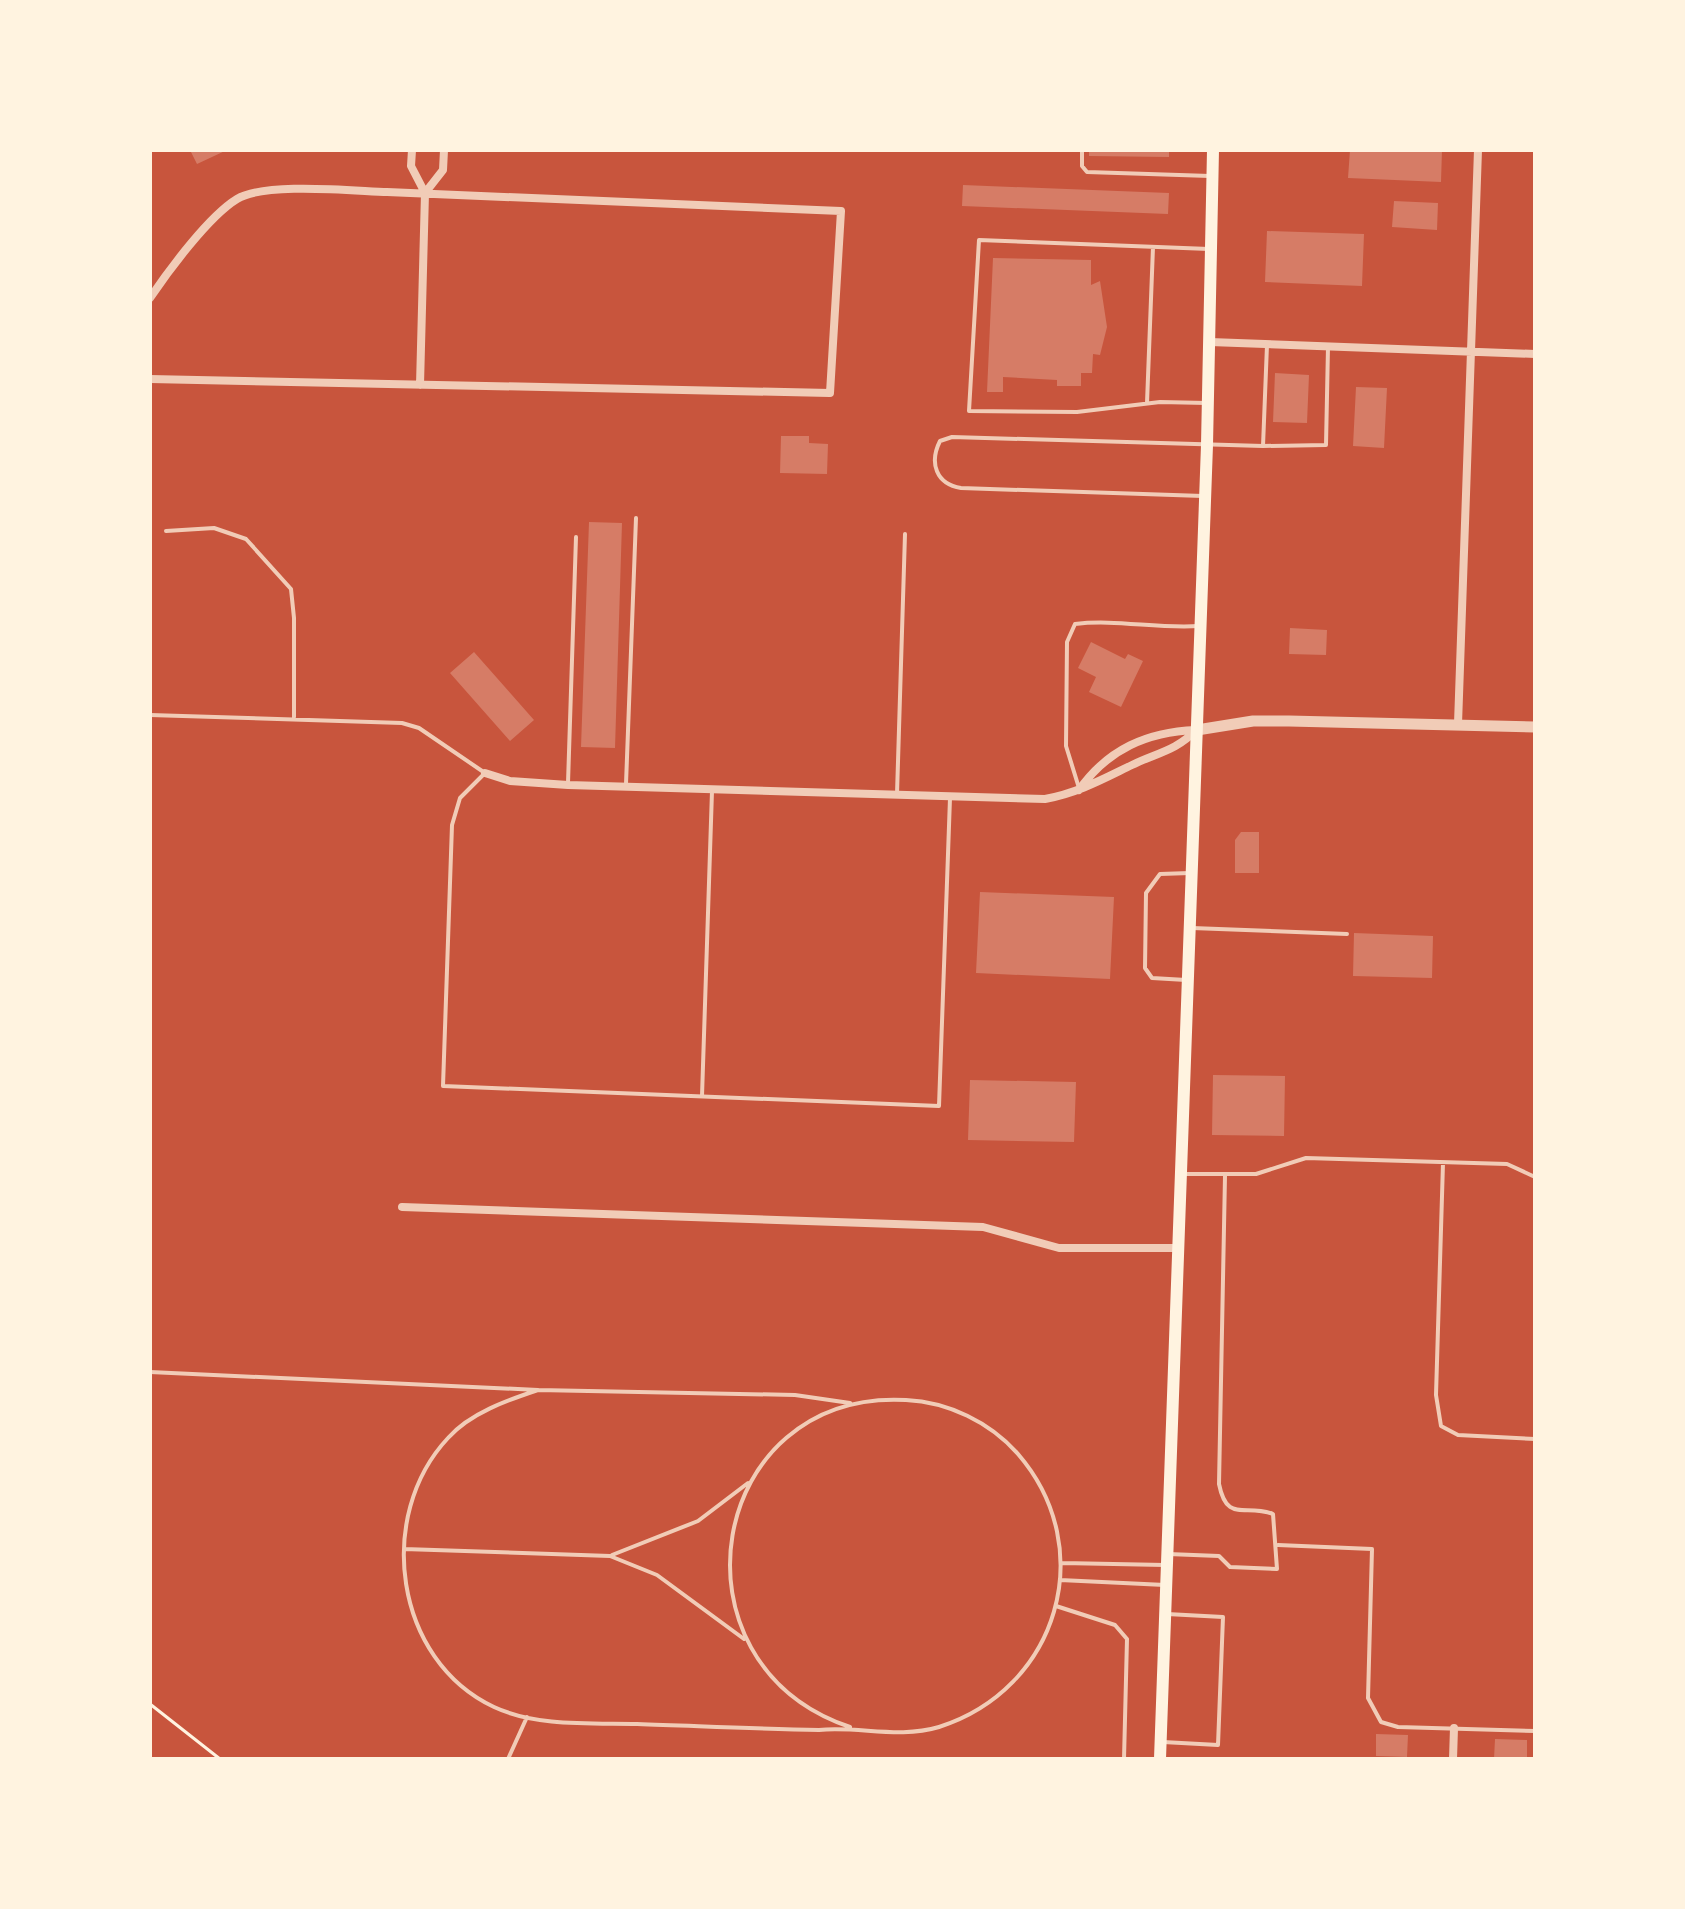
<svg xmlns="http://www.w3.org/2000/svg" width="1685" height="1909" font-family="'Archivo Narrow',sans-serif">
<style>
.building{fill:#d67c66}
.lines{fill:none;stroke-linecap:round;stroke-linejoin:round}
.path{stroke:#fff3e0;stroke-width:3}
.service{stroke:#f1ccb7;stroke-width:4}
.minor{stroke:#f1ccb7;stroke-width:8}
.tertiary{stroke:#f1ccb7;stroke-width:11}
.secondary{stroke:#fff3e0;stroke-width:12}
</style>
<rect width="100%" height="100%" fill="#c8553d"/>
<!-- building -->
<path class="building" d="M190 150H227L197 164Z
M1089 150H1169V157L1089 156Z
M1350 150H1442L1441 182 1348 178Z
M963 185 1169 193 1168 214 962 206Z
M1394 201 1438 203 1437 230 1392 227Z
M1267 231 1364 234 1362 286 1265 282Z
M993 258 1091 260V285L1100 281 1107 327 1100 355 1093 354 1092 373H1081V386H1057V380L1003 377V392H987Z
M1275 373 1309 375 1307 423 1273 422Z
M1356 387 1387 388 1384 448 1353 446Z
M781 436H809V443L828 444 827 474 780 473Z
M589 522 622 523 615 748 581 747Z
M1290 628 1327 630 1326 655 1289 654Z
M1091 642 1125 659 1128 654 1143 661 1121 707 1089 692 1096 677 1078 668Z
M474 652 534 720 510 741 450 673Z
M1241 832H1259V873H1235V840Z
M980 892 1114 897 1110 979 976 973Z
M1354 933 1433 936 1432 978 1353 976Z
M1213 1075 1285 1076 1284 1136 1212 1135Z
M970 1080 1076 1082 1074 1142 968 1140Z
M1376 1734 1408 1735 1407 1757 1376 1756Z
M1495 1739 1527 1740V1759H1494Z"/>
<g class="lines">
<!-- path -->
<path class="path" d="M150 1704 220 1759"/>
<!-- service -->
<path class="service" d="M1082 150V166L1087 172 1210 176
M1147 403 1153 247
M1207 403 1160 402 1077 412 969 411 979 240 1209 249
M1263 446 1326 445 1328 347
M1203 496 961 488C936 484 929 463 940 441L952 437 1263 446 1267 345
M166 531 214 528 246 539 291 589 294 618V717
M150 715 402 723 419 728 485 773 460 798 452 825 443 1086 939 1106 950 798
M568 783 576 537
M626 784 636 518
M1079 788 1066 746 1067 642 1075 624C1116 619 1157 629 1199 626
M897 794 905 534
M1192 928 1347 934
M1186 980 1152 978 1145 968 1146 893 1160 874 1190 873
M702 1096 712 791
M1443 1163 1436 1395 1441 1426 1458 1435 1535 1439
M1184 1174H1256L1306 1158 1507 1164 1535 1177
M150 1372 538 1390 795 1395 850 1403
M538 1390C508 1400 470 1413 448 1438 375 1516 394 1660 494 1707 537 1727 591 1723 637 1724 698 1726 759 1729 819 1730 859 1726 899 1739 939 1727 1058 1689 1100 1549 1018 1454 990 1422 948 1402 906 1400 707 1389 661 1663 850 1727
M1278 1545 1372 1549 1368 1698 1381 1722 1398 1727 1535 1731
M404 1549 610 1556 657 1575 744 1639
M1168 1554 1219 1556 1230 1567 1277 1569 1273 1514C1245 1503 1227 1524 1219 1484L1225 1176
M612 1555 698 1521 748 1483
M1062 1563 1165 1565
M1060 1580 1165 1585
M1056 1606 1115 1625 1127 1639 1124 1759
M1163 1742 1218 1745 1223 1617 1167 1614
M508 1759 527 1717"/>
<!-- minor -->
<path class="minor" d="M412 150 411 166 425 193 420 385
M425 193 443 170 444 150
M150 298C169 270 209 216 237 199 264 182 354 191 387 192 539 197 690 204 841 211L830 393 150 379
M1210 342 1535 354
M1458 724 1478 150
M485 773 510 781 568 785 1045 799C1078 793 1103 779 1132 765 1156 753 1176 751 1196 730
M1079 790C1108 749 1147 732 1196 730
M402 1207 983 1227 1059 1248H1179
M1453 1759 1454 1728"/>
<!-- tertiary -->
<path class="tertiary" d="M1197 730 1253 721H1289L1535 727"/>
<!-- secondary -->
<path class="secondary" d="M1160 1759 1207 445 1213 150"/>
</g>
<!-- border -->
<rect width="1685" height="1909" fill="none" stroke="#fff3e0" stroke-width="304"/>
</svg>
